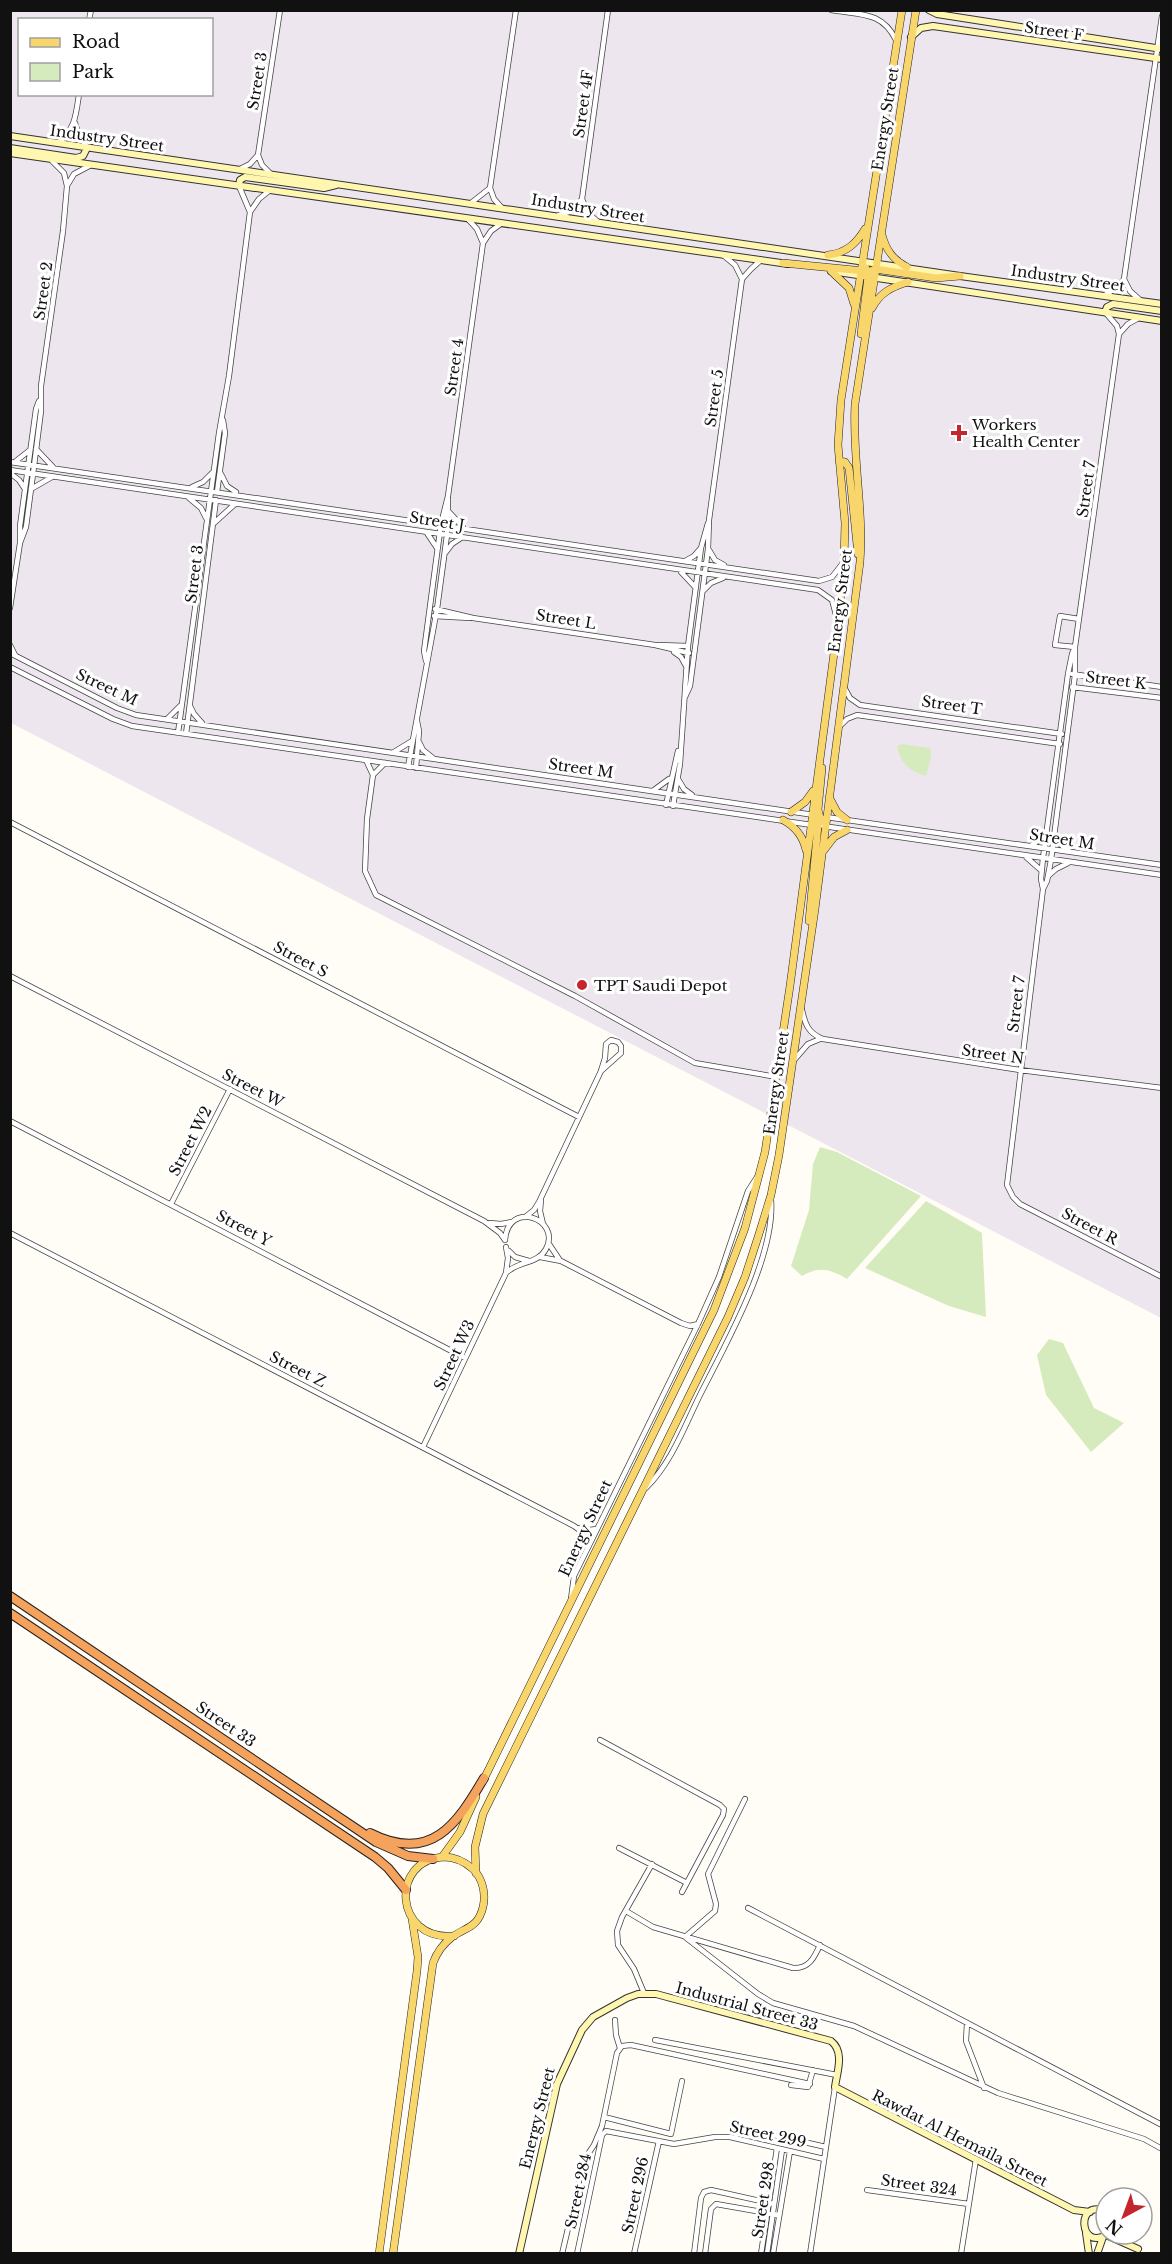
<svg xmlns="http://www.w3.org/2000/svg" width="1172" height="2264" font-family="'Libre Baskerville',serif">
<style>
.industrial{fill:#eee6ef;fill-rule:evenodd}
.green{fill:#d5ebbd}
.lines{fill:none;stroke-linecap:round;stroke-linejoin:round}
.street-casing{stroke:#444;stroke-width:6}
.secondary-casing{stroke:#333;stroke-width:8}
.primary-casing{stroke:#222;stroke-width:8}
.highway-casing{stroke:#222;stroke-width:10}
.street{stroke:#fff;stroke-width:4.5}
.secondary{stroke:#fff6b0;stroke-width:6}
.primary{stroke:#f9d66b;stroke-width:7}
.highway{stroke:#f5a25d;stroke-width:8}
.poi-dot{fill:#c4262e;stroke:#fff;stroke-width:2}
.labels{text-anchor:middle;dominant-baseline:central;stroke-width:6;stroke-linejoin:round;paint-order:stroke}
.street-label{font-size:15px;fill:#111;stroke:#fff}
.poi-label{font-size:15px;fill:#111;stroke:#fff;text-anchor:start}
</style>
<rect width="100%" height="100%" fill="#fffdf5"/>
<!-- industrial -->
<path class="industrial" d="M10 11H1161V1318L11 723ZM20 20H212V94H20Z"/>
<!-- green -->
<path class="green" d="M902 744 930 748 931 757 926 776C909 771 901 764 897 746Z
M820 1147 837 1152 921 1196 847 1279C831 1269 818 1266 802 1276L791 1266 809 1210 813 1164Z
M926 1201 982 1233 986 1317 949 1306 865 1268Z
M1049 1339 1063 1343 1094 1408 1124 1423 1091 1452 1046 1395 1037 1355Z"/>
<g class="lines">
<defs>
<path id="street" d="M831 10C860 15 882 11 896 40
M89 20 91 10
M75 123 79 136 87 147
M58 143C75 130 76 115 79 94
M240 169 250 164 258 155
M270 173 262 165 258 155 280 10
M68 184 74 174 91 165
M239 186 250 212
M582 199 588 213 597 221
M471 203 490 188
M502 208 494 199 490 188 516 10
M559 215 572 211 582 199 608 10
M467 218 477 229 483 243
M742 279 751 269 761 260
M1124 279 1130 291 1140 300
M1105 295 1118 287 1124 279 1162 16
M1119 334 1128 324 1137 319
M36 449 53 467
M16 461 30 450
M10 462 819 581 832 577 843 563
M10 470 818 590 832 600 836 615
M10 473 19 480 25 489
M221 474 227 486 236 492
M192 487 203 482 212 473
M31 489 52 477
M217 492 225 433 223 420
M189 498 201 508 206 518
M449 512 463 527
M214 523 235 504
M427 533 437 548
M20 543 26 527 33 474 41 411V386L63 231 67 186 64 173 52 161
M709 550 715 560 724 565
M446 552 452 544 461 538
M685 561 694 556 701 548
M681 572 696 588
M703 591 711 583 723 578
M10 608 20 543V526L36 409 39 401
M435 609 473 618 655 645 689 653
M434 616 470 618
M10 645 15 655
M658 645 688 646
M1075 647 1072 654 1068 674 1043 858 1041 879 1043 889 1007 1185 1013 1197 1020 1204 1162 1277
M1075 647 1055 645 1060 616 1079 619
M674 652 681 657 686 666
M10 653 117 708 136 715 814 815
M426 661 424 651 441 524 448 496 483 243 491 231 502 223
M10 667 113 719 132 726 812 825
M1072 674 1162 687
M844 687 850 698 860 705 1062 734
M1072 687 1162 698
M685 697 690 686 708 549 709 520 742 279 735 265 723 255
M190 706 194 714 202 723
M168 718 180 706
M841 725 847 719 857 715 1060 744
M178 733 219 433 229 376 250 212 259 199 269 191
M186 734 216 500
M419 742 423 750 433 758
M394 752 412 741
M366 760 373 775 367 819 365 871 376 895 575 996 695 1063 777 1077
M408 767 437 609 447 535 448 498
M416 768 419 731 417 721
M373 775 385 763
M678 779 684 789 692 795
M654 790 669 779
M666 805 678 751
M673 806 680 764 688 646 701 548 708 523
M826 817 1162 865
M10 822 579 1117
M823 826 1162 875
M1055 835 1060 844 1069 851
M1032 845 1047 835
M1026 857 1042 871
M1048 876 1056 869 1068 863
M1043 889 1047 881 1051 860 1075 675V647L1119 334 1117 326 1105 312
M10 976 484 1221 500 1233 505 1240
M802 1010C805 1024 808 1033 823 1039L1020 1070 1162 1088
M795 1059 808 1044 820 1039
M10 1121 465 1358
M541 1200 540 1211 543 1224
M171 1204 230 1089
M525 1217 534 1210 539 1202 601 1071 605 1058 606 1044 611 1040 618 1042 621 1046V1053L601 1071
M490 1223 501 1224 511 1222
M10 1233 574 1526 585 1534 590 1543
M505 1240C508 1199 562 1219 546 1249 538 1264 518 1261 506 1273
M549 1244 559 1259
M509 1251 515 1257 529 1261
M540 1257 561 1261 681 1323 690 1326 698 1324
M423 1447 506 1273 508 1258 506 1247
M646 1488C671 1463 684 1428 699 1397 725 1345 776 1257 771 1199
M579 1528 589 1530 597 1529
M571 1599 574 1576 698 1324 719 1277 748 1191 757 1177
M600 1740 720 1805 724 1809 723 1815 682 1892
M745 1799 708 1874 716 1904 715 1911 685 1937 758 1994 773 2003 854 2026 998 2093 1144 2139 1162 2149
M619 1848 687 1883
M748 1908 1162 2125
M626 1911 653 1927 793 1968C809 1969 814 1958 820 1945
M644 1993 634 1969 618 1945 617 1931 622 1917 652 1864
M615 2020 616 2035 620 2048
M967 2023 966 2041 984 2088
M655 2040 837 2075
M791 2085 808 2087 813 2070
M604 2117 671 2134 682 2081
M736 2138 738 2127 826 2147
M867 2190 969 2204
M562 2254 584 2160 594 2145 602 2126 617 2053 622 2046 631 2045 810 2084
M577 2254 602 2135 606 2131 674 2144 715 2137H730L824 2159
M634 2254 659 2141
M694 2254 701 2198 704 2192 711 2190 774 2204
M705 2254 711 2209 716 2204 779 2215
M761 2254 777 2148
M767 2254 782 2150
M773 2254 790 2151
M810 2254 835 2087
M961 2254 976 2159"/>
<path id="secondary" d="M929 10 937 14 1162 49
M911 37 921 28 933 26 1162 59
M10 136 960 276 1162 304
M10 148 76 158 83 156 87 148
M10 153 788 264
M239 186 240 180 245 177 324 188 336 185
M831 271 1162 321
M1105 312 1107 307 1113 304 1162 311
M1106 2212C1075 2197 1079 2253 1107 2234
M1086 2233 1089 2254
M1120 2234 1128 2243
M1106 2235 1138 2249
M519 2254 557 2084 582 2030 593 2017 627 1998 638 1994H656L831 2041C845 2052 837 2072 835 2087L1074 2210 1090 2212
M1097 2254 1103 2237"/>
<path id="primary" d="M882 235C886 250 893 260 907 267
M828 255C846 253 856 244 865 229
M783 263 864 271
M831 271 849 288 854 304
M861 276 875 269 936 278 960 276
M872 308C880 293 891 287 908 282
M861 334 868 277 866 268
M839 461 845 462 849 468 858 554
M829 797 837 812 847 820
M791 812 805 802 813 791
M783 820C796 827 803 836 806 850
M821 821 818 810 822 768
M824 850 834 837 847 830
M809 921 818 825 812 815
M483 1781 714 1310 745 1228 765 1152 790 986 838 623 844 561 845 523 838 445 841 400 902 10
M442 1857 460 1832 476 1797
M476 1873 475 1847 483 1814 728 1317 745 1277 759 1234 771 1195 779 1155 815 909 860 562C864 509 852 457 855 404L916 10
M379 2254 417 1971 418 1957 412 1919
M393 2254 433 1963C437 1952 443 1944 452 1937 466 1927 478 1928 483 1907 486 1894 483 1879 473 1869 465 1862 455 1857 444 1857 390 1859 393 1941 454 1936"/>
<path id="highway" d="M10 1596 376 1842 408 1856 433 1859
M10 1613 375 1857 388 1868 406 1890
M370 1833C431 1864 457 1824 484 1778"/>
</defs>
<!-- street casing -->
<use href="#street" class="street-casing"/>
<!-- secondary casing -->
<use href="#secondary" class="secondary-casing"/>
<!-- primary casing -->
<use href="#primary" class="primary-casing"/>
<!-- highway casing -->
<use href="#highway" class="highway-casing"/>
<!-- street -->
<use href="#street" class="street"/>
<!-- secondary -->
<use href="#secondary" class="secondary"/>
<!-- primary -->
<use href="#primary" class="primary"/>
<!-- highway -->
<use href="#highway" class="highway"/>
</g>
<!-- markers -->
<g class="poi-dot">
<path d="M956 424h6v6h6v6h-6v6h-6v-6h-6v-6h6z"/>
<circle cx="582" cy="985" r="6"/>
</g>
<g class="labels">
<!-- street labels -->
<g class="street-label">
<text transform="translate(1054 31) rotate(8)">Street F</text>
<text transform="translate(257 81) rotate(-81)">Street 3</text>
<text transform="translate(583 104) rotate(-82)">Street 4F</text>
<text transform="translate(885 119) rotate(-81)">Energy Street</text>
<text transform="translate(107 138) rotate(8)">Industry Street</text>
<text transform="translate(588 208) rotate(9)">Industry Street</text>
<text transform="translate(1068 278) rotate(8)">Industry Street</text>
<text transform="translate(43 291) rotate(-82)">Street 2</text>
<text transform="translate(454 367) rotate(-82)">Street 4</text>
<text transform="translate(714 398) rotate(-82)">Street 5</text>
<text transform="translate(1086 489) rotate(-82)">Street 7</text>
<text transform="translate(437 521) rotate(9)">Street J</text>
<text transform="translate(194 574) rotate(-83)">Street 3</text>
<text transform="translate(840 601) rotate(-83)">Energy Street</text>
<text transform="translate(566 619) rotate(9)">Street L</text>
<text transform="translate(1116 680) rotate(7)">Street K</text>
<text transform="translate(107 687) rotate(25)">Street M</text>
<text transform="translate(952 705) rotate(8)">Street T</text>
<text transform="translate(581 768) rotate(8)">Street M</text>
<text transform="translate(1062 839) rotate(9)">Street M</text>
<text transform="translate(301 959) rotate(28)">Street S</text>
<text transform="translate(1016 1004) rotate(-83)">Street 7</text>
<text transform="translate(993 1054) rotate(8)">Street N</text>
<text transform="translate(776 1083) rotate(-82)">Energy Street</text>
<text transform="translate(253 1088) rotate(27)">Street W</text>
<text transform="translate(190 1141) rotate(-63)">Street W2</text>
<text transform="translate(1090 1226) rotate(28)">Street R</text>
<text transform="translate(244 1228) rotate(28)">Street Y</text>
<text transform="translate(454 1355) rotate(-65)">Street W3</text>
<text transform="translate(298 1369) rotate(27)">Street Z</text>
<text transform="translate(585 1528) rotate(-65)">Energy Street</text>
<text transform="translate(226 1724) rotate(34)">Street 33</text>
<text transform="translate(747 2006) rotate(15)">Industrial Street 33</text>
<text transform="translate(537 2118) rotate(-76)">Energy Street</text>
<text transform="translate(768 2134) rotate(12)">Street 299</text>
<text transform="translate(960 2138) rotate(27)">Rawdat Al Hemaila Street</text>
<text transform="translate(919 2185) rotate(8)">Street 324</text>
<text transform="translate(578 2191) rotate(-78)">Street 284</text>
<text transform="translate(635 2195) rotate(-78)">Street 296</text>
<text transform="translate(763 2200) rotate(-81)">Street 298</text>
</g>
<!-- poi labels -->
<g class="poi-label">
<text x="972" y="424">Workers<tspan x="972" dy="17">Health Center</tspan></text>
<text x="594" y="985">TPT Saudi Depot</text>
</g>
</g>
<!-- border -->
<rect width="1172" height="2264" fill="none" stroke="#111111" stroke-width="24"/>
<!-- legend -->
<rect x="18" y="18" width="195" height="78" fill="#ffffff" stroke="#a0a0a0" stroke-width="1.5"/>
<rect x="30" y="38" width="30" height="9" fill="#f9d66b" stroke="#a0a0a0" stroke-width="1.5"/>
<text x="72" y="48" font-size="18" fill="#111111">Road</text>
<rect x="30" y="63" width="30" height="18" fill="#d5ebbd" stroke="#a0a0a0" stroke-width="1.5"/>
<text x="72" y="78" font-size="18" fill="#111111">Park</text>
<!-- north arrow -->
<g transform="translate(1124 2216) rotate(221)"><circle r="28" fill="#ffffff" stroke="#a0a0a0" stroke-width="1.5"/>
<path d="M0-4.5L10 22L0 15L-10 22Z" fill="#c4262e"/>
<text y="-9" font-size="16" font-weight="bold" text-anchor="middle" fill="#111111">N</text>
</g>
</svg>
